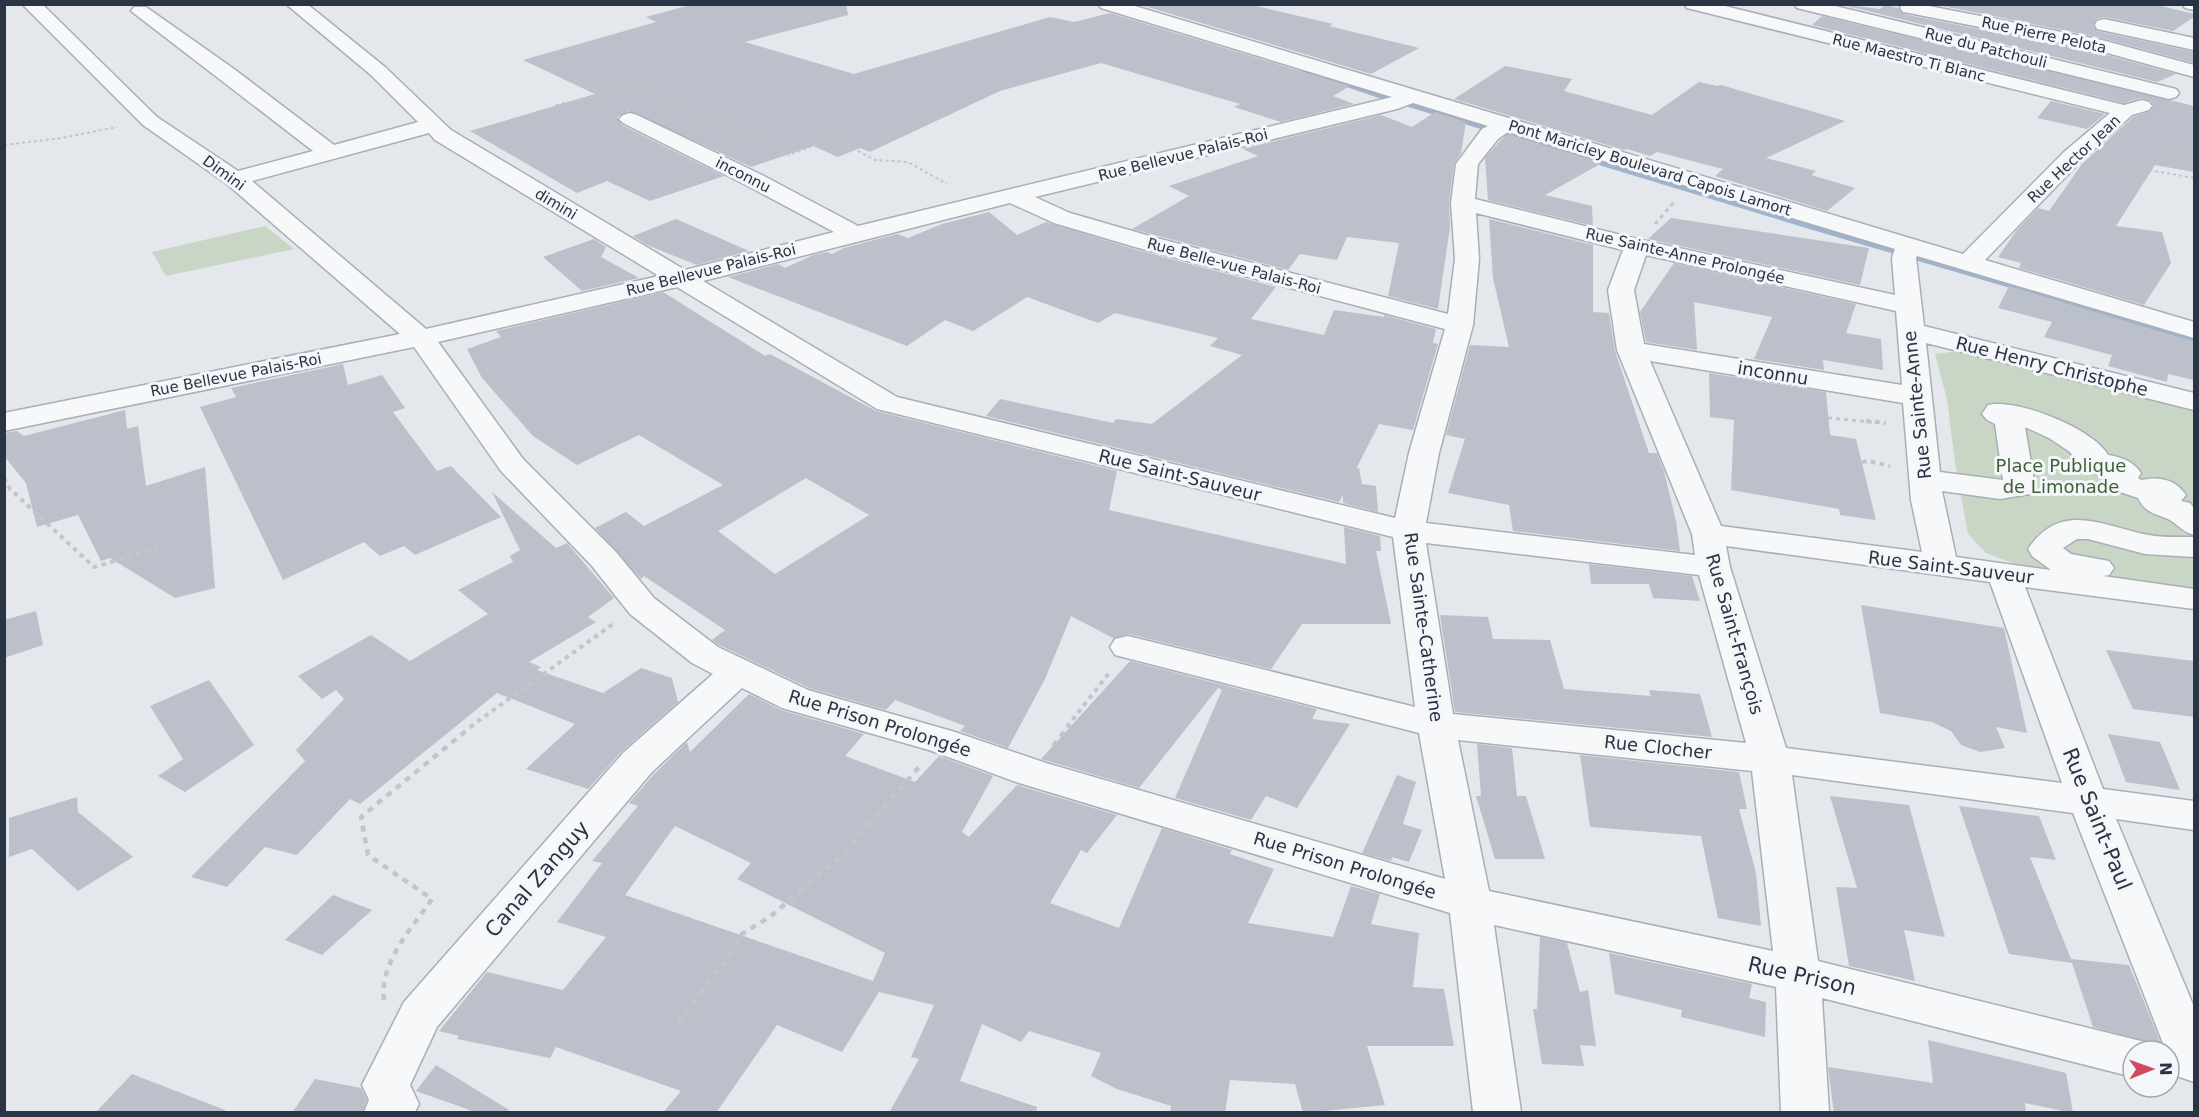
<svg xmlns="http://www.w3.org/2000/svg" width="2199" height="1117" font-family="'DejaVu Sans',sans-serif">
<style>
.green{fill:#c9d6c5}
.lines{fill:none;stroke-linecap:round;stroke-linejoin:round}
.stream{fill:#9fb4cc;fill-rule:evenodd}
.building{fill:#bbc0ca;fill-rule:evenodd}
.minor-casing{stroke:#a9aeb7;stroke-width:3}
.path-far3{stroke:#c2c5cb;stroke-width:2;stroke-dasharray:3 3;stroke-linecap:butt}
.path-far2{stroke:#c2c5cb;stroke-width:3;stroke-dasharray:4 4;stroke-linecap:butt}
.path-far1{stroke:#c2c5cb;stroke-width:4;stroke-dasharray:4.5 4.5;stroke-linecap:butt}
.path{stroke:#c2c5cb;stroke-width:4.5;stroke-dasharray:6 6;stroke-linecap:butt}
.minor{fill:#f7f8fa;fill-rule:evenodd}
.labels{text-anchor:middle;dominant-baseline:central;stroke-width:6;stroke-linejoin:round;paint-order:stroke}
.far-street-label{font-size:15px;fill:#2b3445;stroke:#f4f6f9}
.street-label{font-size:18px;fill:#2b3445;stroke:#f4f6f9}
.park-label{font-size:18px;fill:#3f6138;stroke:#f4f6f9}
.near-street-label{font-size:21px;fill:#2b3445;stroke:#f4f6f9}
</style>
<rect width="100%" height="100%" fill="#e4e7ec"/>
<!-- green -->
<path class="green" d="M265 226 294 249 166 276 152 252Z
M1958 351 2194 409V593L2025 568 1986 553 1968 534 1955 463 1947 399 1935 354Z"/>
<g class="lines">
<!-- stream -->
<path class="stream" d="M1302 68 1822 227 2194 336V342L1816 231 1379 98 1302 72Z"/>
</g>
<!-- building -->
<path class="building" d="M694 4H846L848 15 745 42 854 74 1050 17 1074 22 1110 13 1350 86 1333 96 1354 104 1281 122 1234 107 1240 104 1101 63 1000 91 870 152 860 148 838 157 813 146 751 167 629 111 617 117 622 125 724 176 650 201 607 181 577 193 470 131 595 94 523 60 656 22 646 17Z
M1138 4H1248L1333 24 1329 26 1419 48 1371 74Z
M1839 4 1880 9 1885 5 1898 8 1903 14 2099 53 2176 74 2157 82Z
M1933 4H2153L2194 14V17L2173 31 2104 17 2096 19 2093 26 2097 31 2194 52V63L2102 38Z
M1822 16 2194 106V172L2155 165 2116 226 2162 232 2171 263 2144 305 2019 268 2021 263 1998 257 2017 230 2038 208 2049 211 2082 164 2133 117 2151 111 2154 106 2151 101 2141 98 2124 103 1812 25Z
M1505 66 1572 79 1564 91 1652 115 1699 82 1717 86 1721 85 1845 121 1766 158 1816 171 1811 175 1855 188 1827 211 1715 176 1723 169 1657 152 1650 156 1627 149 1624 150 1454 99Z
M2051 101 2105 114 2087 129 2037 118Z
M1435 112 1466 122 1461 153 1454 164 1449 203 1450 227 1438 309 1388 296 1399 243 1347 237 1337 260 1300 254 1288 270 1132 229 1189 196 1169 186 1258 156 1243 149 1381 115 1412 127Z
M1508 134 1602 163 1545 195 1592 206 1593 226 1488 200 1485 158 1500 141Z
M989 212 1017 235 1046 222 1134 249 1276 287 1251 319 1324 335 1334 310 1384 317V315L1436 329 1433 343 1438 344 1413 430 1379 424 1356 469 1359 468 1362 484 1376 486 1378 512 1343 503V495L1339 502 986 416 1000 399 1113 423 1116 419 1152 424 1242 355 1210 346 1218 338 1115 313 1098 323 1027 297 973 331 945 320 907 346 728 277 778 264 785 268 813 255 827 252 832 254 844 248 897 234 908 238 942 224Z
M1671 218 1869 248 1860 285 1648 239Z
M676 219 749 251 697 265 647 245 633 236Z
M1489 219 1593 245V312L1609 313 1615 351 1649 453H1657L1664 471 1676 521 1680 551 1513 531 1509 505 1448 493 1465 439 1446 435 1470 345 1509 347 1493 278Z
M594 239 606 247 601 257 639 278 582 291 543 257Z
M1674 263 1856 304 1846 333 1881 339 1883 370 1823 360 1824 370 1754 359 1772 317 1694 302 1697 350 1646 342 1640 312Z
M2009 286 2194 342V380L2168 374 2167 382 2108 366 2112 355 2044 337 2052 322 1998 308Z
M663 292 765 356 770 354 876 411 1117 471 1109 510 1346 564 1344 527 1380 536 1381 551H1376L1391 624H1302L1271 669 1129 634 1113 638 1071 616 1045 679 1008 748 960 731 965 726 895 700 886 710 809 688 719 645 712 640 725 630 644 576 641 579 595 528 626 512 644 526 723 485 639 435 577 465 533 436 482 378 467 349 501 337 496 331ZM806 478 869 515 775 574 718 531Z
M343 364 348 385 382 375 405 408 393 412 437 471 451 466 501 517 415 555 404 546 380 556 364 542 283 580 200 407 236 397 231 388Z
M1709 373 1826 392 1830 435 1856 439 1876 520 1840 515 1839 509 1731 490 1734 420 1710 417Z
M125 410 127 429 138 426 146 486 205 467 215 588 175 598 110 558 101 561 78 515 37 527 26 483 4 456V433L17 431 24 436Z
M492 492 556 548 567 543 614 598 588 617 596 622 529 662 541 667 537 670 603 693 641 668 672 678 678 702 622 751 588 789 526 769 575 724 497 693 360 804 350 799 297 855 265 847 227 887 191 877 305 761 296 750 344 699 336 690 322 699 298 676 371 635 410 661 488 614 458 590 513 562 510 556 520 550Z
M1589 564 1692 576 1700 601 1653 598 1649 584H1591Z
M1861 605 2004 628 2027 733 1996 727 2005 748 1980 752 1961 745 1951 731 1932 722 1880 713Z
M36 611 43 645 4 658V620Z
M1440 615 1488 617 1493 639 1550 640 1564 689 1651 696 1649 690 1700 694 1712 737 1455 712Z
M2106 650 2194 661V717L2133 709Z
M1130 661 1317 709 1312 719 1350 724 1297 808 1266 796 1251 820 1175 798 1222 690 1218 688 1139 788 1041 759Z
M209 680 254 745 185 792 158 776 183 759 150 706Z
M749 694 781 710 864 734 845 756 915 782 939 756 993 776 962 832 969 837 1017 785 1117 815 1087 853 1081 850 1050 903 1119 928 1162 828 1232 850 1230 854 1274 869 1248 923 1333 937 1351 886 1380 894 1371 924 1419 933 1413 987 1444 989 1454 1046H1367L1385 1105 1303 1113 1295 1084 1230 1080 1225 1113H1170L1171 1106 1117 1089 1091 1076 1101 1053 1029 1031 1021 1042 982 1024 960 1081 1037 1107 1036 1113H889L919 1059 911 1057 934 1005 879 992 842 1052 777 1025 716 1113H663L681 1091 556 1047 550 1058 457 1039 459 1036 439 1031 487 972 563 990 606 937 557 922 602 863 592 861 638 806 629 803 654 774 687 742 690 752ZM675 826 751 863 737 879 885 953 873 981 625 895Z
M2108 734 2160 742 2180 790 2126 782Z
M1477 744 1512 748 1517 796H1526L1545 859H1495L1476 796H1481Z
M1580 755 1739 772 1747 809H1739L1756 873 1761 926 1718 918 1701 836 1590 827Z
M1397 775 1416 782 1403 824 1422 830 1409 862 1392 857 1391 861 1362 853Z
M1830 796 1909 805 1945 937 1904 930 1915 981 1849 966 1836 887 1857 888Z
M77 797 78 812 133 857 78 891 32 849 9 857V818Z
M1959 806 2039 816 2056 860 2030 857 2071 959 2129 965 2162 1046 2093 1027 2072 963 2009 954Z
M333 895 372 910 322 955 285 940Z
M1540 937 1567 943 1580 992 1588 990 1596 1046 1580 1045 1584 1066 1542 1064 1533 1009H1537Z
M1609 953 1752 984 1749 998 1766 1002 1765 1037 1681 1017 1682 1010 1615 994Z
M1928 1040 2066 1073 2073 1113 2025 1103 2026 1113H1834L1828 1067 1933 1083Z
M436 1065 509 1110 508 1113H478L416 1091Z
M132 1074 225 1110V1113H95Z
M315 1079 361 1088 367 1100 362 1113H292Z"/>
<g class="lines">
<defs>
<path id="minor" d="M22 4H42L157 117 238 171 313 151 131 11 134 7H146L234 69 334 145 418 122 371 75 286 4H307L385 67 451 130 685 270 834 232 746 185 623 123 619 119 623 115 630 113 637 115 762 175 858 226 1392 97 1101 8 1098 4H1128L1963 254 2064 152 2110 113 1687 8 1684 4H1717L2124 105 2142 100 2149 102 2152 106 2149 110 2132 115 2080 162 1985 260 2194 322V338L1917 256 1916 258 1924 326 2194 393V410L1926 343 1940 472 2003 480 1995 424 1987 420 1982 414 1988 405C2017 398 2094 429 2108 455 2121 457 2133 461 2141 473L2138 478 2141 480C2159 476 2175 479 2186 495L2181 501 2190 503 2194 508V535C2184 532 2181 528 2173 522 2162 514 2146 516 2138 498L2117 491 2105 477 2096 474 2078 463 2070 452 2049 438 2025 427 2035 487 2030 494 2000 499 1942 491 1956 557 2051 570 2032 556 2028 549C2060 502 2099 524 2143 534 2160 538 2177 537 2194 537V557L2145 554 2088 539H2077L2063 548 2071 554 2109 561 2114 568 2109 575 2103 576 2194 589V609L2025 587 2103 789 2194 801V830L2116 819 2194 1007V1082L2177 1076 2169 1058V1051H2166L2073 813 1792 775 1818 961 2149 1043 2153 1051H2133V1077L1822 998 1829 1112H1781L1776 987 1494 925 1521 1112H1473L1450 913 1019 783 929 750 782 708 742 688 652 772 437 1027 410 1085 419 1104 415 1112H364L369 1100 362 1085 404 1002 624 752 713 674 692 663 630 614 592 566 501 471 414 347 4 431V413L400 334 227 184 143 125ZM1413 103 1488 126 1482 129 1456 164 1451 203 1455 259 1448 314 1153 237 1070 213 1035 197 1397 109ZM1508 132 1895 249 1892 258 1895 295 1637 239 1475 199 1478 164 1498 139ZM429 133 435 140 659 276 426 329 252 181ZM1010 203 1054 223 1135 247 1445 329 1409 453 1395 518 897 397 703 281ZM1476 213 1623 250 1608 290 1617 350 1692 534 1695 555 1426 523 1439 453 1473 325 1479 259ZM1646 255 1896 311 1902 385 1644 344 1634 290ZM677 287 877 409 1393 537 1415 707 1128 636 1115 639 1110 647 1115 655 1419 733 1445 879 1046 763 955 732 808 690 718 647 654 598 616 552 523 459 438 342ZM1650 361 1903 403 1911 500 1922 552 1721 526ZM1426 543 1699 575 1746 743 1453 714ZM1726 546 1990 582 2062 783 1786 748 1730 567ZM1458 740 1752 771 1773 951 1489 891Z
M1794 4H1827L2176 89 2179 93 2176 97 2169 99 1797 8Z
M1902 4H1919L2102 40 2194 65V77L2100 51 1909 13 1903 12 1900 8Z
M2182 4H2194V10L2185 8Z
M2104 19 2194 38V50L2097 29 2095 25 2097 21Z"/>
</defs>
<!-- minor casing -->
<use href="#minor" class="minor-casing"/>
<!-- path-far3 -->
<path class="path-far3" d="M556 105 635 88 789 155 834 138 875 160 908 162 947 184
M2135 140 2194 151
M4 145 62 138 117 127
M2108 163 2194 178"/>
<!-- path-far2 -->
<path class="path-far2" d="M1655 224 1674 202
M1828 418 1883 423"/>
<!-- path-far1 -->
<path class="path-far1" d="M1866 421 1886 423
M1862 462 1869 461 1890 466
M4 478 10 489 94 567 159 548
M470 727 613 624
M1067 727 1109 673"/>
<!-- path -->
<path class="path" d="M1053 746 1069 726
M384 1000C379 963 412 928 432 899L368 855 361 817 472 726
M678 1023 734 949 742 934 771 916 842 855 920 766"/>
<!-- minor -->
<use href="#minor" class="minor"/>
</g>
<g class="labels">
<!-- far-street labels -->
<g class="far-street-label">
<text transform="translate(2044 35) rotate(12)">Rue Pierre Pelota</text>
<text transform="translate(1986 48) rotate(14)">Rue du Patchouli</text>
<text transform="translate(1909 58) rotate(14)">Rue Maestro Ti Blanc</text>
<text transform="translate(1183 155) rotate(-14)">Rue Bellevue Palais-Roi</text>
<text transform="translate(2074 159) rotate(-43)">Rue Hector Jean</text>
<text transform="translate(1650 168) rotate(17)">Pont Maricley Boulevard Capois Lamort</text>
<text transform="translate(224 173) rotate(36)">Dimini</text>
<text transform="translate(743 175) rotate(27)">inconnu</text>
<text transform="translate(556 204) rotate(31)">dimini</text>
<text transform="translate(1685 256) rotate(13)">Rue Sainte-Anne Prolongée</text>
<text transform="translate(1234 266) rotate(15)">Rue Belle-vue Palais-Roi</text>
<text transform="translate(711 270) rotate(-14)">Rue Bellevue Palais-Roi</text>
<text transform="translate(236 375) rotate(-11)">Rue Bellevue Palais-Roi</text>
</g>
<!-- street labels -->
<g class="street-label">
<text transform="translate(2052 366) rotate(14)">Rue Henry Christophe</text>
<text transform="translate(1773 373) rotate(9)">inconnu</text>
<text transform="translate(1917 405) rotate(-96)">Rue Sainte-Anne</text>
<text transform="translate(1180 475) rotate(14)">Rue Saint-Sauveur</text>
<text transform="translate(1951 567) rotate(7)">Rue Saint-Sauveur</text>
<text transform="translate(1424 627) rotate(82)">Rue Sainte-Catherine</text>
<text transform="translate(1735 634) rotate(74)">Rue Saint-François</text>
<text transform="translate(880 723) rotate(17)">Rue Prison Prolongée</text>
<text transform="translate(1658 747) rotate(6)">Rue Clocher</text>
<text transform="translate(1345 865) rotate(17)">Rue Prison Prolongée</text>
</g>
<!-- park labels -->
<g class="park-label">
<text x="2061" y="465">Place Publique<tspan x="2061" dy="21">de Limonade</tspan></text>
</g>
<!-- near-street labels -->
<g class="near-street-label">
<text transform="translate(2097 819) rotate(68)">Rue Saint-Paul</text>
<text transform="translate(537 879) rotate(-49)">Canal Zanguy</text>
<text transform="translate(1802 976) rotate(13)">Rue Prison</text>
</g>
</g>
<!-- border -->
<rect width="2199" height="1117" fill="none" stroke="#2b3445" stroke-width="12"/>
<!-- north arrow -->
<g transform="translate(2151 1069) rotate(89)"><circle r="28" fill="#f4f6f9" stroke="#a4a8b1" stroke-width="1.5"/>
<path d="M0-4.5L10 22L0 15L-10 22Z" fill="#d1495b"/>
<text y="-9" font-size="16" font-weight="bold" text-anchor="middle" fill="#2b3445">N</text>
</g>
</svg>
